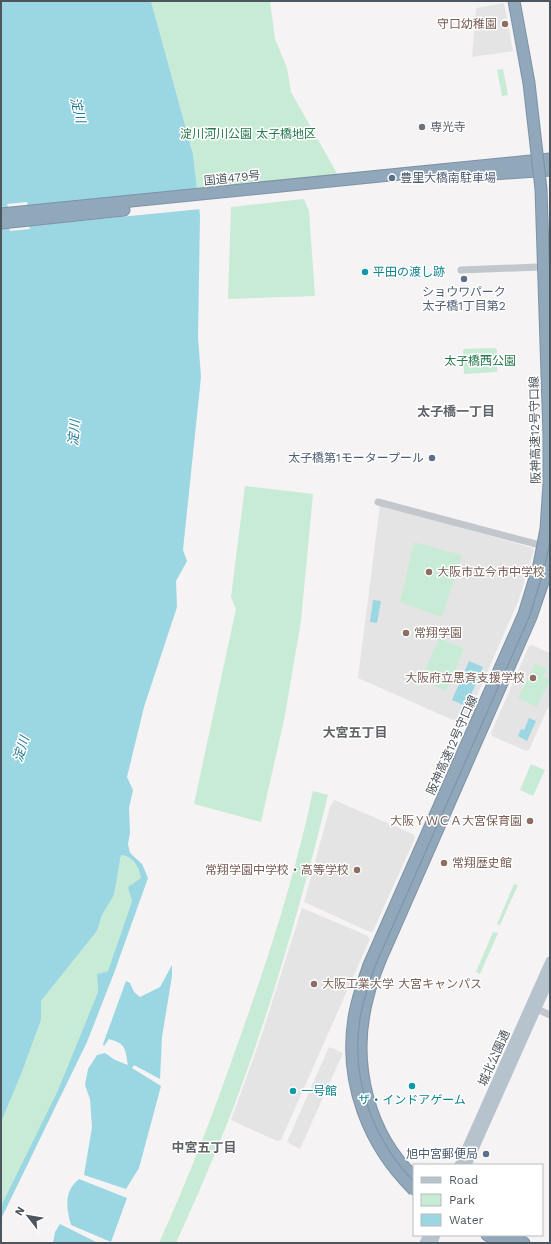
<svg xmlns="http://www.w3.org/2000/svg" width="551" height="1244" font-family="'Work Sans','Noto Sans JP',sans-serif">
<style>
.education{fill:#e5e4e4}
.green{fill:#c8ebd5}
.water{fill:#9bd6e3}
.pier{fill:#f5f3f3}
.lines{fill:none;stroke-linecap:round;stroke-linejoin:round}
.highway-casing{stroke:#7c92a6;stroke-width:13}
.minor{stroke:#c1c7cd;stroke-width:7}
.major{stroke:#b6c3cd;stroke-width:9}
.highway{stroke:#91a7ba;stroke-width:11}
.highway-bridge-casing{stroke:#7c92a6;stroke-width:13;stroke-linecap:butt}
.highway-bridge{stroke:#91a7ba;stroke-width:11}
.education-dot{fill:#8d6e63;stroke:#fff;stroke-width:1.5}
.worship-dot{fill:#6b7280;stroke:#fff;stroke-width:1.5}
.service-dot{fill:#5c6f8a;stroke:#fff;stroke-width:1.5}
.culture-dot{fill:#0f9aa8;stroke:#fff;stroke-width:1.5}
.labels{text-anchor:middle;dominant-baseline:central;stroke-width:3;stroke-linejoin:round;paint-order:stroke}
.education-label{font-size:12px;fill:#785e54;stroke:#fff;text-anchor:end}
.worship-label{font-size:12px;fill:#5b616d;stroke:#fff;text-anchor:start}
.park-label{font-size:12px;fill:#24784b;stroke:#fff}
.street-label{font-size:12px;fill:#4d565e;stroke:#fff}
.service-label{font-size:12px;fill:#4e5e75;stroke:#fff;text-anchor:end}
.culture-label{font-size:12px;fill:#0d838f;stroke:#fff;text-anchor:start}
.water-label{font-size:13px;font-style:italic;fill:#1e7d91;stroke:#fff}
.neighbourhood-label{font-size:13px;font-weight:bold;fill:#606367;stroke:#fff}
</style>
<rect width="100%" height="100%" fill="#f5f3f3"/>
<!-- education -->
<path class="education" d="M504 3 513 51 472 57 476 8Z
M380 505 533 548 534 550 518 602 465 723 462 724 358 678Z
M532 645 550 653V703L529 750 526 751 492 736 491 733 529 646Z
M334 800 413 834 415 838 373 931 370 932 304 902 330 807Z
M302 908 366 935 370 939 281 1140 277 1141 231 1120 261 1037Z
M329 1047 343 1053 300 1149 287 1142Z"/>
<!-- green -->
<path class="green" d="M151 1H270L275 39 287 68 291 92 343 184 198 198 193 153Z
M503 69 508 95 502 96 497 70Z
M304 199 309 211 315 296 228 299 231 207Z
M495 348 497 350V372L464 374 463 351 464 349Z
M245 486 313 494 301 621 285 715 261 822 194 804 236 609 231 597Z
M414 542 462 555 442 617 400 602Z
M439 638 464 649 446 691 421 680Z
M535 663 547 669 543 677 550 680 537 707 518 698Z
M531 764 545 770 533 796 520 790Z
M313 791 328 795C300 908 268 1020 225 1129 210 1167 193 1205 176 1243H159C189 1177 215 1109 239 1040 268 959 295 876 313 791Z
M121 855C134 858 139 866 141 878L129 887 132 901 108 971 97 974 98 992 58 1090 1 1206V1122L22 1072 41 1020V1001L97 931 102 915 114 895Z
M514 884 518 885 500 925 497 924Z
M493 932 498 933 480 974 476 972Z"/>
<!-- water -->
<path class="water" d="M1 1H151L193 154 200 215 198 337 201 377 183 550 187 561 176 581 177 607 144 707 127 777 133 790 129 808 130 833 128 844 130 853 142 864 148 878 114 973 87 1042 1 1219V1206L58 1090 98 992 97 974 108 971 132 901 128 887 141 878C139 867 134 857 121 855L114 895 102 915 97 931 41 1001V1020L22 1072 1 1122Z
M373 600 381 601 377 623 370 622Z
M469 661 483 667 466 706 452 700Z
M529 718 536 721 527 741 518 736 521 729 524 730Z
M172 965V976L162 1037 160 1079 134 1065 132 1068 161 1086 139 1168 126 1189 84 1175 92 1127 90 1099 85 1085 88 1069 97 1055 105 1053 115 1060 128 1065C125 1048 126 1044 109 1039L104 1046 103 1044 126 981 130 983 134 992 140 997 160 987Z
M79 1179 127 1198 111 1242 71 1225C66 1207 64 1191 79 1179Z
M60 1224 98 1243H53L55 1232Z"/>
<!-- pier -->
<path class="pier" d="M199 189 202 212 201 209 29 226 30 229 10 231 9 228 1 229V208H8L7 204 27 202 28 206Z"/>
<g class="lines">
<defs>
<path id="highway" d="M465 176 550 170
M1 214 550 159
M1 223 124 210
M414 1177C368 1133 352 1065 366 1004 371 981 380 959 390 938L531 617 543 582 550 551
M487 1235 505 1243
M506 1235 524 1243"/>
</defs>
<!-- highway casing -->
<use href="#highway" class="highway-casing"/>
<!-- minor -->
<path class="minor" d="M461 270 539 267
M378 502 540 545
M537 1009 550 1015"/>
<!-- major -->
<path class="major" d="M459 1165 550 961
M467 1165 550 979
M424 1243 428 1235
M433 1243 436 1235"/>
<!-- highway -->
<use href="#highway" class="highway"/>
<defs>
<path id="highway-bridge" d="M414 1190C368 1145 344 1082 354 1018 357 1000 363 982 369 965L524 614 539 565 546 529 549 483V436L541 189 529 83 514 1"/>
</defs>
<!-- highway-bridge casing -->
<use href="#highway-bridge" class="highway-bridge-casing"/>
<!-- highway-bridge -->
<use href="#highway-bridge" class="highway-bridge"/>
</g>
<!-- markers -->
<g class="education-dot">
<circle cx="505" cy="24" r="4"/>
<circle cx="429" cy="572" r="4"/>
<circle cx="406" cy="633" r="4"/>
<circle cx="533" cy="678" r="4"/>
<circle cx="530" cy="821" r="4"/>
<circle cx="444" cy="863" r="4"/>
<circle cx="357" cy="870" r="4"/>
<circle cx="314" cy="984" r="4"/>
</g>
<circle class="worship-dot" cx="422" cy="127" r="4"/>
<g class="service-dot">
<circle cx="392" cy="178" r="4"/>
<circle cx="464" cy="279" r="4"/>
<circle cx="432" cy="458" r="4"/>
<circle cx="486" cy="1154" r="4"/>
</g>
<g class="culture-dot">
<circle cx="365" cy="272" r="4"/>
<circle cx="412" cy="1086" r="4"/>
<circle cx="293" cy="1091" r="4"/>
</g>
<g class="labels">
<!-- education labels -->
<g class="education-label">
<text x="497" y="24">守口幼稚園</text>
<text x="437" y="572" text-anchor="start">大阪市立今市中学校</text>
<text x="414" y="633" text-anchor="start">常翔学園</text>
<text x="525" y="678">大阪府立思斉支援学校</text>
<text x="522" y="821">大阪ＹＷＣＡ大宮保育園</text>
<text x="452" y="863" text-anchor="start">常翔歴史館</text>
<text x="349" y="870">常翔学園中学校・高等学校</text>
<text x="322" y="984" text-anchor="start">大阪工業大学 大宮キャンパス</text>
</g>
<!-- worship labels -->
<g class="worship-label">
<text x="430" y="127">専光寺</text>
</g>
<!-- park labels -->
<g class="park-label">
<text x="248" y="134">淀川河川公園 太子橋地区</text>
<text x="480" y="361">太子橋西公園</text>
</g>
<!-- street labels -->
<g class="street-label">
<text transform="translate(232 178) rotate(-6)">国道479号</text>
<text transform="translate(535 430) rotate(-91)">阪神高速12号守口線</text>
<text transform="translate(452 745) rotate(-66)">阪神高速12号守口線</text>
<text transform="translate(494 1058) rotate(-66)">城北公園通</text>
</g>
<!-- service labels -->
<g class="service-label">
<text x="400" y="178" text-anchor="start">豊里大橋南駐車場</text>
<text x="464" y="292" text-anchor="middle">ショウワパーク<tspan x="464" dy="14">太子橋1丁目第2</tspan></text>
<text x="424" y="458">太子橋第1モータープール</text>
<text x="478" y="1154">旭中宮郵便局</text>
</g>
<!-- culture labels -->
<g class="culture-label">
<text x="373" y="272">平田の渡し跡</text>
<text x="301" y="1091">一号館</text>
<text x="412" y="1100" text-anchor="middle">ザ・インドアゲーム</text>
</g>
<!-- water labels -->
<g class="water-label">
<text transform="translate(78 110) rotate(76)">淀川</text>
<text transform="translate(74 433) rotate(-86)">淀川</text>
<text transform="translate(21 749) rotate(-73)">淀川</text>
</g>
<!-- neighbourhood labels -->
<g class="neighbourhood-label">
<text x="456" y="411">太子橋一丁目</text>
<text x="355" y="732">大宮五丁目</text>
<text x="204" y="1147">中宮五丁目</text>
</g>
</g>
<!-- border -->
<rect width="551" height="1244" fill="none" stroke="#4d565e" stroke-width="4"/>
<!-- legend -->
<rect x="413" y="1164" width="130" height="72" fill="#ffffff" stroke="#b8bbbf"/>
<rect x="421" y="1177" width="20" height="6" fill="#b6c3cd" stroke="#b8bbbf"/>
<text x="449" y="1184" font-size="12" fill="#4d565e">Road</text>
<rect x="421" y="1194" width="20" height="12" fill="#c8ebd5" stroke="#b8bbbf"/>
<text x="449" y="1204" font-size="12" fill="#4d565e">Park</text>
<rect x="421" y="1214" width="20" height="12" fill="#9bd6e3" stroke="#b8bbbf"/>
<text x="449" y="1224" font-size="12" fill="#4d565e">Water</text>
<!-- north arrow -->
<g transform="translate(28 1216) rotate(301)" stroke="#ffffff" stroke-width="3" paint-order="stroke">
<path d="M0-3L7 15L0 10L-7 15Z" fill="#4d565e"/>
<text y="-6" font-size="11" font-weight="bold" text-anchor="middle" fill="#4d565e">N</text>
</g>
</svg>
